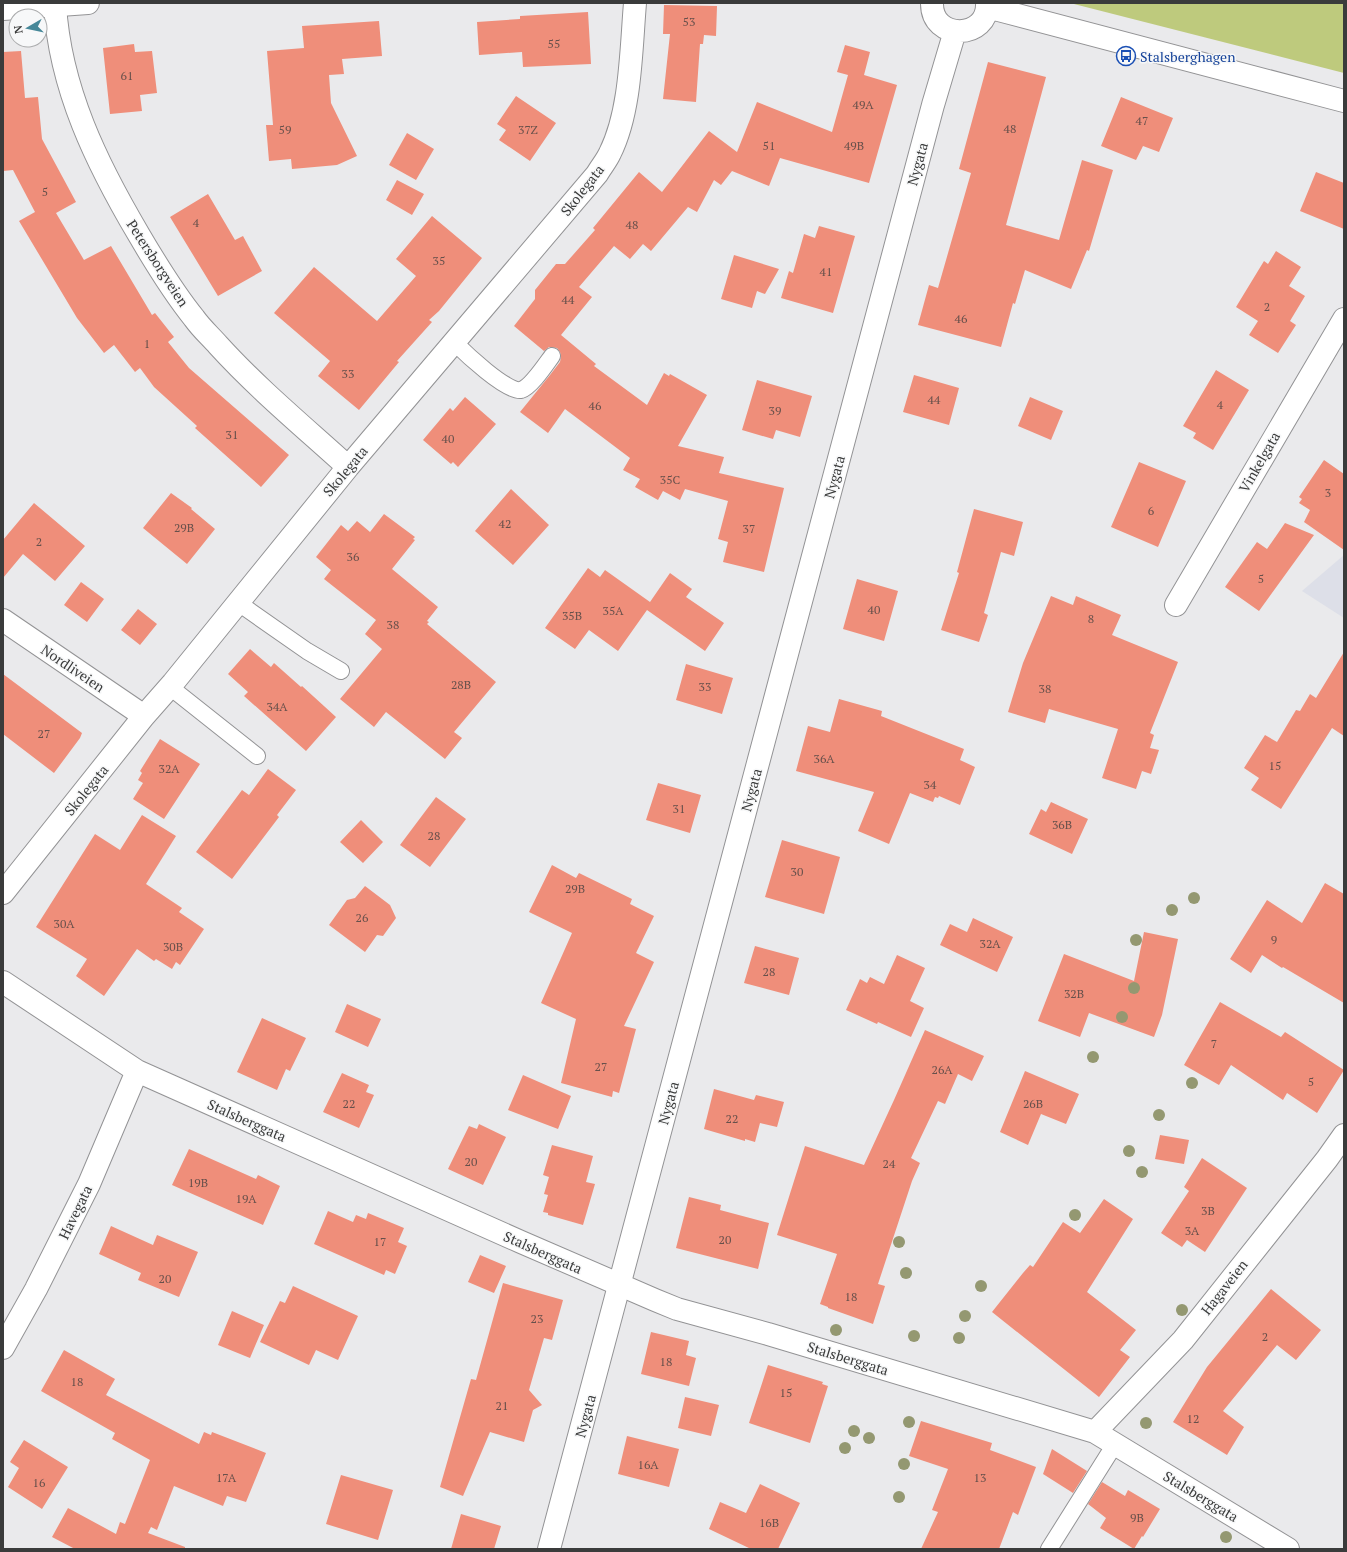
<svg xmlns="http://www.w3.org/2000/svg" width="1347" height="1552" font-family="'PT Serif',serif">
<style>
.built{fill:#dddfe8}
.green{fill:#beca7d}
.building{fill:#ef8e7a}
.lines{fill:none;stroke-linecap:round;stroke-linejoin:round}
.lane-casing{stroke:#939395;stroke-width:18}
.street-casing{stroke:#939395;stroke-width:24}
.secondary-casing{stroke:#939395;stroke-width:24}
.lane{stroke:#fff;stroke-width:16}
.street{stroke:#fff;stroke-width:22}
.secondary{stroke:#fff;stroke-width:22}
.tree{fill:#949871}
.labels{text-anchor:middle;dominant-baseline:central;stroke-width:3;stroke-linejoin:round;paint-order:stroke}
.number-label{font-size:12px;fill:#67504b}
.transit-label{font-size:14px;fill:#164399;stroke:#f7f8f9;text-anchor:start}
.street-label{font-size:14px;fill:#3a3b3b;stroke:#f7f8f9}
</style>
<rect width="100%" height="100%" fill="#eaeaec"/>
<!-- built -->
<path class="built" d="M1344 555V618L1302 591Z"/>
<!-- green -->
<path class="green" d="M1070 3H1344V73Z"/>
<!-- building -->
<path class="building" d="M664 5 717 6 716 36 704 35 703 44H700L696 102 663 99 670 34H663Z
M588 12 591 64 523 67 522 52 479 55 477 22 520 19V16Z
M379 21 382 56 342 59 344 74 329 75 331 103 357 156 337 165 292 169 291 159 269 161 266 125H273L267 51 304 48 302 26Z
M134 44 135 52 152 51 157 93 140 95 142 111 110 114 103 48Z
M845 45 870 52 864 75 897 85 869 183 780 158 769 186 732 171 721 185 714 180 697 212 688 207 651 251 643 244 630 259 614 246 579 287 592 297 561 335 596 364 594 366 647 405 664 373 669 376 670 374 707 395 678 446 724 457 719 473 784 488 764 572 723 562 728 542 718 539 728 501 685 489 680 500 663 491 658 500 635 487 640 479 623 470 630 458 565 409 548 433 520 412 550 375 560 362 561 357 560 352 557 348 549 347 544 351 514 326 535 299V290L556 264H565L595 230 593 228 639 172 662 192 709 131 737 152 757 102 832 132 848 75 837 72Z
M21 51 25 98 38 97 42 139 76 202 56 213 84 260 111 246 152 315 155 313 174 337 168 342 189 368 289 455 261 487 195 428 197 426 154 387 140 368 135 372 114 345 104 353 77 318 19 221 35 212 13 170 3 171V52Z
M988 62 1046 77 1006 225 1059 240 1082 160 1113 170 1089 251 1087 250 1071 289 1025 270 1015 304 1013 303 1001 347 918 325 929 285 938 288 971 173 959 169Z
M516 96 556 123 530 161 499 140 506 130 497 124Z
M1121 97 1173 118 1159 152 1143 146 1136 160 1101 146Z
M407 133 434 149 416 180 389 165Z
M1316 172 1344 183V229L1300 211Z
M397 180 424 194 412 215 386 200Z
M208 194 235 240 243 236 262 271 218 296 170 217Z
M432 216 482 258 439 311 429 320 432 322 397 361 399 362 359 410 318 376 330 361 274 313 314 267 377 321 416 276 396 259Z
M819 226 855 236 833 313 781 298 789 271 793 273 804 234 815 238Z
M1276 251 1301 267 1289 286 1305 296 1290 321 1296 325 1278 353 1249 335 1258 321 1236 307 1264 261 1268 264Z
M734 255 779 269 765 294 757 291 752 308 721 299Z
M1216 370 1249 390 1213 450 1193 438 1196 433 1183 426Z
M914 375 959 388 949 425 903 412Z
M757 380 812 396 800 437 776 430 773 439 742 430Z
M465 397 496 424 458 467 453 462 451 464 423 440 450 408 453 411Z
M1030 397 1063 411 1051 440 1018 426Z
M1324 460 1344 474V550L1304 522 1310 510 1299 503 1302 499 1299 497Z
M1139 462 1186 481 1158 547 1111 527Z
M511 489 549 525 513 565 475 531Z
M171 493 192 508 191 509 215 529 187 564 143 528Z
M34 503 85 546 55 581 23 554 3 578V540Z
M974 509 1023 522 1014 556 1001 552 984 613 988 615 979 642 941 630 959 573 957 572Z
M384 514 415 537 413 539 415 540 392 569 438 607 427 621 429 622 427 624 496 682 454 732 462 738 445 759 386 712 374 727 340 699 382 649 365 634 376 620 324 579 331 570 316 557 341 525 348 531 357 521 370 532Z
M1285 523 1314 535 1259 611 1225 587 1257 542 1267 549Z
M588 568 600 577 605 570 650 602 670 573 692 589 686 597 724 623 705 651 647 610 618 651 589 630 575 649 545 628Z
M857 579 898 591 884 641 843 629Z
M81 582 104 599 87 622 64 605Z
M1051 596 1073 605 1076 596 1121 615 1112 635 1178 662 1150 733 1154 735 1150 748 1159 750 1151 774 1142 771 1136 789 1102 778 1118 729 1049 709 1045 723 1008 712 1023 663Z
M138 609 157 624 140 645 121 630Z
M250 649 271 667 274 663 301 687 302 686 336 717 306 751 244 696 248 692 228 674Z
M1344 652V736L1332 728 1281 809 1251 790 1259 778 1244 768 1265 735 1277 742 1296 710 1300 711 1310 694 1316 698Z
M686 664 733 678 722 714 676 700Z
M3 674 82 733 80 738 54 773 3 734Z
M839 699 882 711 881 716 964 749 960 760 975 767 960 805 939 796 938 798 935 797 933 802 910 793 889 844 858 831 874 792 796 771 808 726 830 732Z
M160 739 200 764 164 819 133 799 143 783 138 780 142 773 140 771Z
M268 769 296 790 277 815 279 817 232 879 196 852 242 790 249 795Z
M658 783 701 795 690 833 646 820Z
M436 797 466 819 430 867 400 845Z
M1051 802 1088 819 1072 854 1029 834 1041 809 1046 812Z
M142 815 176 836 146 884 182 908 179 912 204 929 180 965 176 962 172 969 156 959 154 961 137 949 104 996 76 976 87 959 36 927 95 834 120 850Z
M361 820 383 842 363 863 340 842Z
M782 840 840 857 824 914 765 897Z
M552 865 576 878 579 873 632 899 630 904 654 916 636 953 654 962 624 1026 636 1029 619 1093 613 1091 612 1097 561 1083 576 1019 541 1003 572 933 529 912Z
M1325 883 1344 894V1003L1283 967 1282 968 1262 955 1251 973 1230 959 1267 900 1302 923Z
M365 886 390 905 396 918 383 936 377 935 365 952 329 925 347 900 355 898Z
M973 918 1013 937 997 972 940 945 950 924 967 932Z
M1144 932 1178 939 1162 1015 1154 1037 1089 1013 1080 1037 1038 1021 1064 954 1134 981Z
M755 946 799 958 789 995 744 983Z
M897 955 925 968 910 1001 924 1008 911 1037 878 1022 877 1024 846 1010 860 979 867 983 870 977 884 984Z
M1220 1002 1281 1037 1285 1032 1344 1070 1317 1113 1287 1093 1283 1100 1231 1065 1219 1085 1184 1065Z
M347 1004 381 1019 368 1047 335 1032Z
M262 1018 306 1038 290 1071 286 1069 277 1090 237 1072Z
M925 1030 984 1056 972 1081 958 1074 945 1104 938 1101 911 1158 920 1163 912 1181 878 1284 885 1286 873 1324 828 1308V1307L820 1304 837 1254 777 1235 805 1146 864 1165 894 1100Z
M1025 1071 1079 1094 1066 1124 1041 1114 1028 1145 1000 1132Z
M342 1073 369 1085 366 1092 374 1095 359 1128 323 1112Z
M523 1075 571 1096 558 1129 508 1110Z
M714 1089 754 1100 756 1095 784 1102 777 1127 760 1123 755 1142 745 1139V1141L704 1129Z
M479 1124 506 1137 483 1185 448 1169 469 1126 477 1129Z
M1160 1135 1189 1140 1184 1164 1155 1159Z
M552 1145 593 1156 586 1182 595 1184 583 1225 548 1215V1213L543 1212 548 1195 544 1194 549 1177 543 1175Z
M189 1149 256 1179 258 1175 280 1186 263 1225 172 1185Z
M1202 1158 1247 1188 1205 1252 1187 1240 1182 1247 1161 1233 1189 1191 1184 1187Z
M689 1197 721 1205 720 1210 769 1223 758 1269 676 1248Z
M1104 1199 1133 1219 1087 1292 1136 1330 1120 1350 1130 1357 1099 1397 992 1312 1023 1273 1030 1265 1033 1267 1063 1222 1080 1233Z
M328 1211 353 1222 356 1215 366 1219 368 1213 404 1228 398 1242 407 1246 395 1274 386 1270 384 1275 314 1244Z
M111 1226 153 1245 157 1235 198 1252 179 1297 138 1280 141 1273 99 1254Z
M480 1255 506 1266 494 1293 468 1282Z
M503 1283 563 1300 552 1340 544 1338 529 1390 542 1405 533 1410 524 1442 490 1432 463 1496 440 1487 471 1379 476 1380Z
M293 1286 358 1316 338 1360 316 1350 309 1365 260 1342 280 1301 285 1303Z
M1271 1289 1321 1330 1296 1360 1277 1345 1223 1411 1244 1427 1227 1455 1173 1422 1207 1367Z
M232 1311 264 1325 250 1358 218 1345Z
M651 1332 689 1341 686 1355 696 1358 689 1386 641 1374Z
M64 1350 115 1379 106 1395 199 1444 204 1432 211 1435 212 1432 266 1453 246 1502 227 1496 223 1506 174 1486 157 1530 151 1527 148 1533 185 1547V1549H75L52 1537 68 1508 116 1534 120 1522 125 1524 150 1460 112 1439 115 1433 41 1391Z
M768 1365 823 1382 822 1384 828 1386 810 1443 749 1423Z
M685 1397 719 1405 711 1436 678 1428Z
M921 1421 992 1443 990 1450 1036 1467 1018 1515 1013 1512 999 1549H921L938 1512 932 1510 948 1469 909 1456Z
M627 1436 679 1449 669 1487 618 1474Z
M24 1440 68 1467 42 1509 8 1487 19 1468 10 1462Z
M1052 1449 1087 1471 1073 1493 1043 1474Z
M341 1475 393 1490 378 1540 326 1524Z
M1102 1482 1125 1496 1128 1490 1160 1509 1143 1537 1142 1536 1134 1549 1100 1528 1106 1518 1088 1504Z
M760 1484 800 1503 778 1549H751L709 1529 720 1502 746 1513Z
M461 1514 501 1526 494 1549H451Z"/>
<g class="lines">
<defs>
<path id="lane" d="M454 342C464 352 507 393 521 390 531 387 546 364 552 356
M237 602 307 651 341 671
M170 687 257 756
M1049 1549 1115 1444"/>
<path id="street" d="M55 5C60 89 97 164 139 235 156 264 173 292 194 318 201 328 210 336 218 345 258 389 304 427 348 467
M1176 605 1344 319
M3 620 144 716
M3 893 144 716 173 683 348 467 597 174C601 167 607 160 610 153 631 111 631 50 635 3
M3 982 137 1071 521 1242 655 1300 677 1309 768 1334 1095 1432 1288 1549
M3 1348 36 1289 89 1184 137 1071
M1095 1432 1183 1340 1327 1159 1344 1135"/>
<path id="secondary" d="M932 3C931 41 989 40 987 3
M987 7 1344 101
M3 9 88 3
M549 1549 933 105 955 31"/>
</defs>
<!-- lane casing -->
<use href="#lane" class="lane-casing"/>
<!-- street casing -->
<use href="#street" class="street-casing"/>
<!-- secondary casing -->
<use href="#secondary" class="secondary-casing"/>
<!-- lane -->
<use href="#lane" class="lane"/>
<!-- street -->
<use href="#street" class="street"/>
<!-- secondary -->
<use href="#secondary" class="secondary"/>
</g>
<!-- trees -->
<g class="tree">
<circle cx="1194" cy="898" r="6"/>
<circle cx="1172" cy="910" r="6"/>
<circle cx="1136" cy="940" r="6"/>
<circle cx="1134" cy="988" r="6"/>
<circle cx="1122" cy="1017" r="6"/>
<circle cx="1093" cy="1057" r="6"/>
<circle cx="1192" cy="1083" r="6"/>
<circle cx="1159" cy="1115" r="6"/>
<circle cx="1129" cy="1151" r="6"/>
<circle cx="1142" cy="1172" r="6"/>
<circle cx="1075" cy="1215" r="6"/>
<circle cx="899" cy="1242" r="6"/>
<circle cx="906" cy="1273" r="6"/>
<circle cx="981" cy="1286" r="6"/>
<circle cx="1182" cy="1310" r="6"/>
<circle cx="965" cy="1316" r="6"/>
<circle cx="836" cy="1330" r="6"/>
<circle cx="914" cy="1336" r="6"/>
<circle cx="959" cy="1338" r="6"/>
<circle cx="909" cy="1422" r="6"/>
<circle cx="1146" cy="1423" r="6"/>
<circle cx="854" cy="1431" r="6"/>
<circle cx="869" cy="1438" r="6"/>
<circle cx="845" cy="1448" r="6"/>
<circle cx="904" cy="1464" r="6"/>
<circle cx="899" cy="1497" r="6"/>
<circle cx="1226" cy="1537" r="6"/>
</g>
<!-- icons -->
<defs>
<symbol id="bus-ring" viewBox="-11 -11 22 22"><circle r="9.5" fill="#f7f8f9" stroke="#1a4fb4" stroke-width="1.5"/><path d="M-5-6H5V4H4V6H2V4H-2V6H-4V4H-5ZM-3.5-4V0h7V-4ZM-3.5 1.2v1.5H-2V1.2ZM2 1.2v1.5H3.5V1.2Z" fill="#1a4fb4"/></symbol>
</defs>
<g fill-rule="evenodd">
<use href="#bus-ring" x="1115" y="45" width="22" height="22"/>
</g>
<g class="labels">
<!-- number labels -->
<g class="number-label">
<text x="689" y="21">53</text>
<text x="554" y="43">55</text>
<text x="127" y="75">61</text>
<text x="863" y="104">49A</text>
<text x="1142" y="120">47</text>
<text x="1010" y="128">48</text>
<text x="285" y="129">59</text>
<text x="528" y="129">37Z</text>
<text x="769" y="145">51</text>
<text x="854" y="145">49B</text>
<text x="45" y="191">5</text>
<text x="196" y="222">4</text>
<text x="632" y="224">48</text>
<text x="439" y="260">35</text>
<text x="826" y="271">41</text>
<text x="568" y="299">44</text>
<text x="1267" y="306">2</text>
<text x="961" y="318">46</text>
<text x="147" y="343">1</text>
<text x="348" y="373">33</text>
<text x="934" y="399">44</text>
<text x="1220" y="404">4</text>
<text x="595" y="405">46</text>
<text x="775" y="410">39</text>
<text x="232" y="434">31</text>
<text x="448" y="438">40</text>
<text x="670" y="479">35C</text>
<text x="1328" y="492">3</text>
<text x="1151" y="510">6</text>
<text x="505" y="523">42</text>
<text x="184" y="527">29B</text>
<text x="749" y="528">37</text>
<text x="39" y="541">2</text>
<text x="353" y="556">36</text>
<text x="1261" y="578">5</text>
<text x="874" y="609">40</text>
<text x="613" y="610">35A</text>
<text x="572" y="615">35B</text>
<text x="1091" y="618">8</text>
<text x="393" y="624">38</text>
<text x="461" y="684">28B</text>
<text x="705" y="686">33</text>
<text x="1045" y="688">38</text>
<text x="277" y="706">34A</text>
<text x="44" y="733">27</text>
<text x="824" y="758">36A</text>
<text x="1275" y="765">15</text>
<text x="169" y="768">32A</text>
<text x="930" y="784">34</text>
<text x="679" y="808">31</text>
<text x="1062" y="824">36B</text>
<text x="434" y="835">28</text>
<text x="797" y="871">30</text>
<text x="575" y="888">29B</text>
<text x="362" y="917">26</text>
<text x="64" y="923">30A</text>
<text x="1274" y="939">9</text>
<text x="990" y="943">32A</text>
<text x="173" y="946">30B</text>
<text x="769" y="971">28</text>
<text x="1074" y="993">32B</text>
<text x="1214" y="1043">7</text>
<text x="601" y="1066">27</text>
<text x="942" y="1069">26A</text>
<text x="1311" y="1081">5</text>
<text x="349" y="1103">22</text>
<text x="1033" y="1103">26B</text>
<text x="732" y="1118">22</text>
<text x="471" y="1161">20</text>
<text x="889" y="1163">24</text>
<text x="198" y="1182">19B</text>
<text x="246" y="1198">19A</text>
<text x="1208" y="1210">3B</text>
<text x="1192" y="1230">3A</text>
<text x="725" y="1239">20</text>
<text x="380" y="1241">17</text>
<text x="165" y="1278">20</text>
<text x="851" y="1296">18</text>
<text x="537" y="1318">23</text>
<text x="1265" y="1336">2</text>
<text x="666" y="1361">18</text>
<text x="77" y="1381">18</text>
<text x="786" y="1392">15</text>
<text x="502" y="1405">21</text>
<text x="1193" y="1418">12</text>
<text x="648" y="1464">16A</text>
<text x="226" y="1477">17A</text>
<text x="980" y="1477">13</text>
<text x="39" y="1482">16</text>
<text x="1137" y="1517">9B</text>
<text x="769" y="1522">16B</text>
</g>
<!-- transit labels -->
<g class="transit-label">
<text x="1140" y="56">Stalsberghagen</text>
</g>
<!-- street labels -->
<g class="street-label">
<text transform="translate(917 164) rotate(-75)">Nygata</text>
<text transform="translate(582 190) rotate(-52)">Skolegata</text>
<text transform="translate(158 263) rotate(57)">Petersborgveien</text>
<text transform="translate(1259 462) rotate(-60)">Vinkelgata</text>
<text transform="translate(345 471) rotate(-50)">Skolegata</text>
<text transform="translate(834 477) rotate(-75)">Nygata</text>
<text transform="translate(73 668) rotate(34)">Nordliveien</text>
<text transform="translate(86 790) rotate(-51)">Skolegata</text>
<text transform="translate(751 790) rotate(-75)">Nygata</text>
<text transform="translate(668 1103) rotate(-75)">Nygata</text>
<text transform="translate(247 1120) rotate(24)">Stalsberggata</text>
<text transform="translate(75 1212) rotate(-64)">Havegata</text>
<text transform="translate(543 1252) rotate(24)">Stalsberggata</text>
<text transform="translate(1224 1287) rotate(-52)">Hagaveien</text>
<text transform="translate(848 1358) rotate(17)">Stalsberggata</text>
<text transform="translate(585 1416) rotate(-75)">Nygata</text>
<text transform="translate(1201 1496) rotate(31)">Stalsberggata</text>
</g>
</g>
<!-- border -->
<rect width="1347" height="1552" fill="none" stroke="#3a3b3b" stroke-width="8"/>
<!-- north arrow -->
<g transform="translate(28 28) rotate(261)"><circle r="19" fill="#f7f8f9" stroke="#abacad"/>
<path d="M0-3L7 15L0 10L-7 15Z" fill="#468899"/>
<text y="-6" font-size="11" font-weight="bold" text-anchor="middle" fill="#3a3b3b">N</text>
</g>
</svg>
